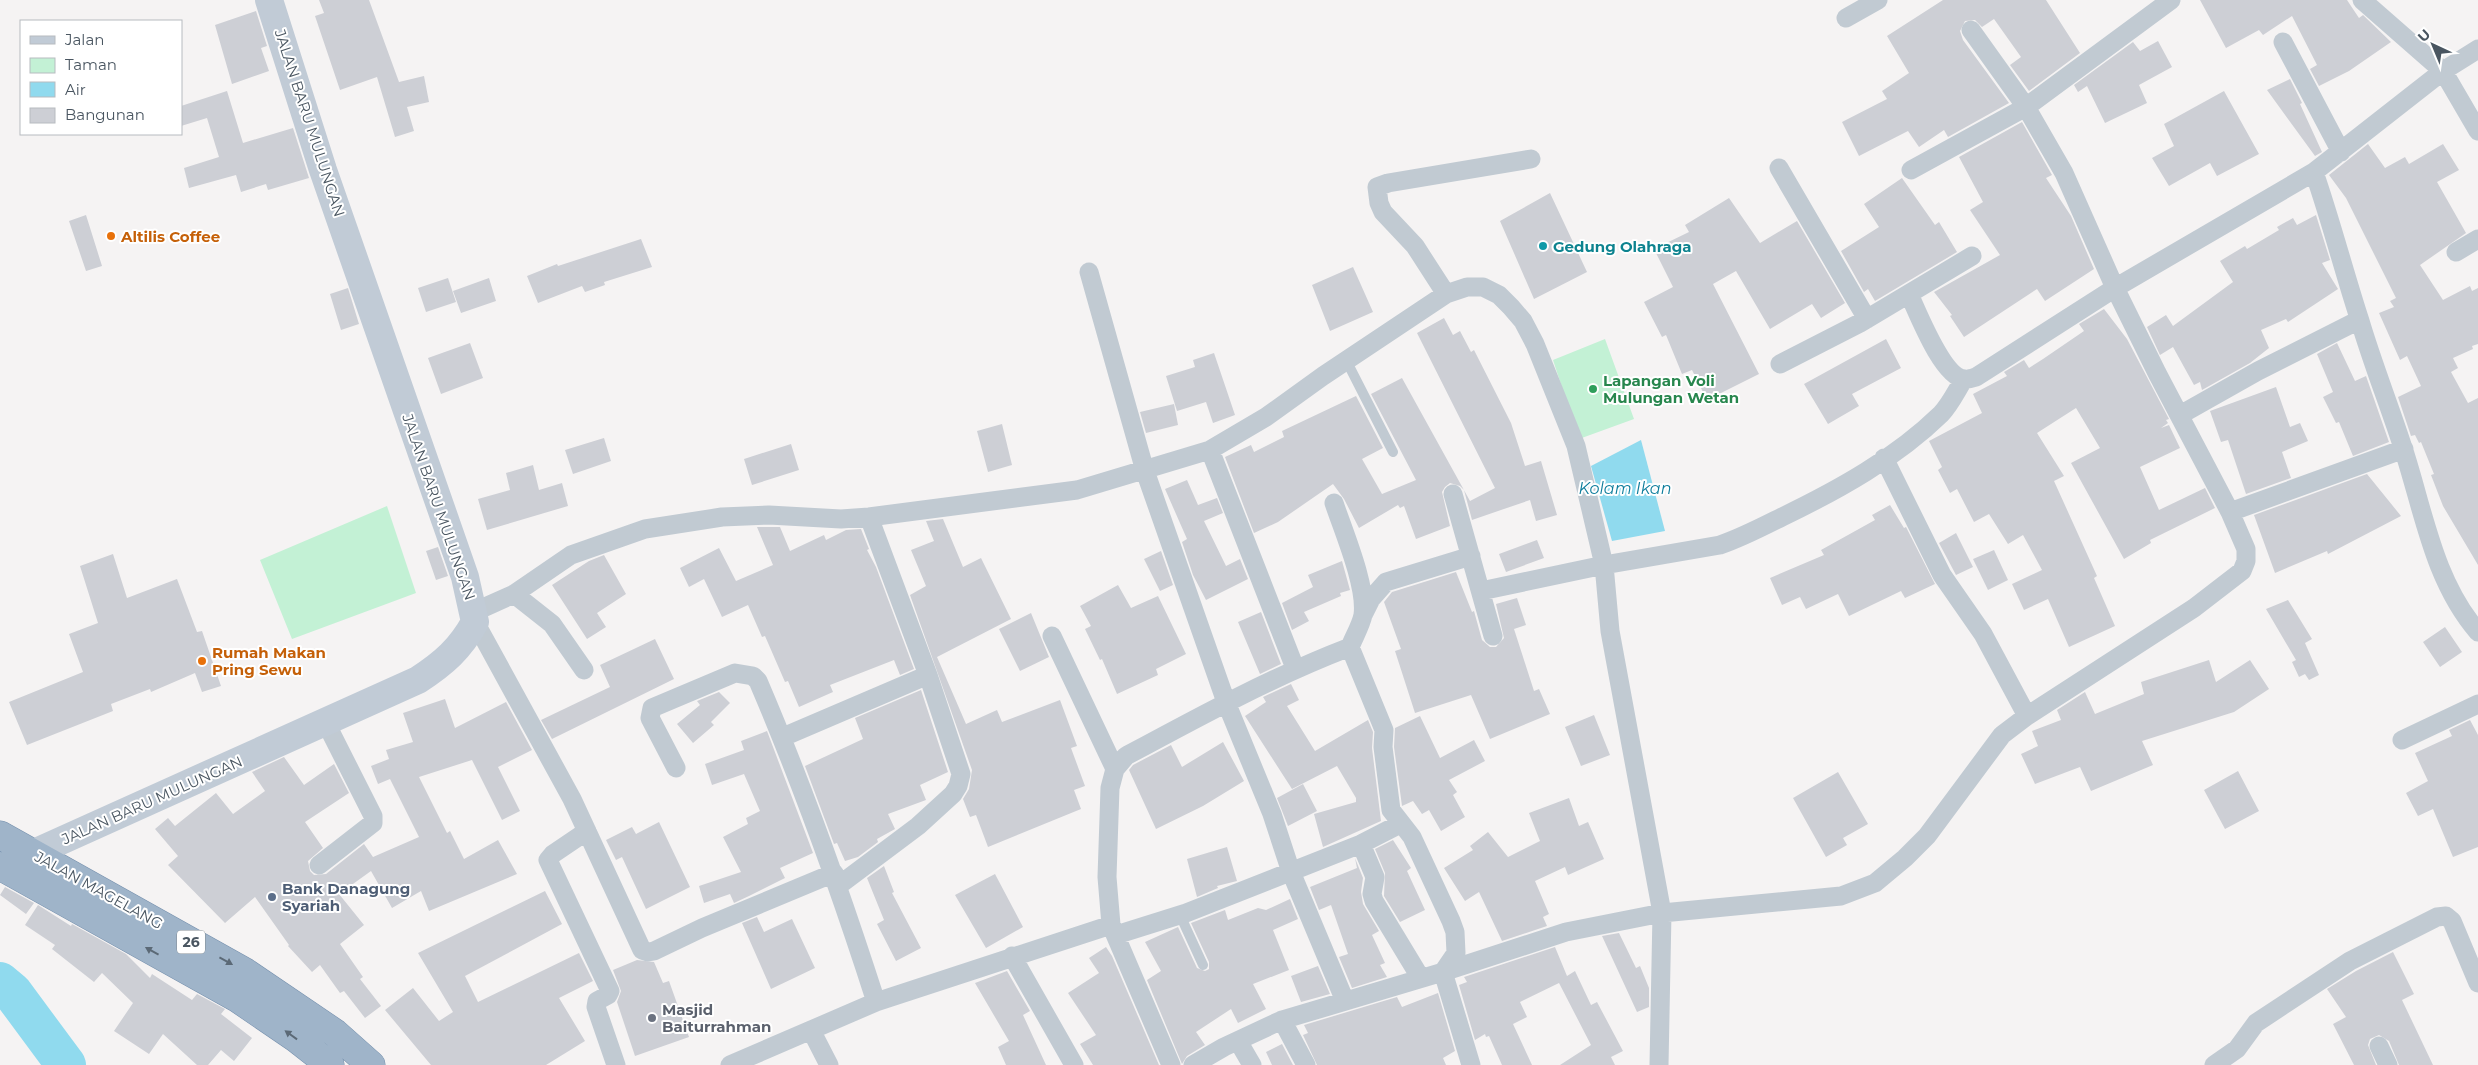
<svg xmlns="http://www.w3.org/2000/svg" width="2478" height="1065" font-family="Montserrat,sans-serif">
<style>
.green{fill:#c3f1d5}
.water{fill:#90daee}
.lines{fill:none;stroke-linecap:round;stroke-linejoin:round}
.river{stroke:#90daee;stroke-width:40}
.building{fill:#cdcfd5}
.trunk-casing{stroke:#7690ad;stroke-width:29}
.service{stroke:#c1cad2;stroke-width:10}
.minor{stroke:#c1cad2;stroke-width:19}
.secondary{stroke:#c1cbd6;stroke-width:28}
.trunk{stroke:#9fb4c9;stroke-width:28}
.oneway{fill:#5b6976}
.food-dot{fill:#e8710a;stroke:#fff;stroke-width:2}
.culture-dot{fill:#0f9aa8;stroke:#fff;stroke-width:2}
.leisure-dot{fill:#2e9e5b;stroke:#fff;stroke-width:2}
.service-dot{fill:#5c6f8a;stroke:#fff;stroke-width:2}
.worship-dot{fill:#6b7280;stroke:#fff;stroke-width:2}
.labels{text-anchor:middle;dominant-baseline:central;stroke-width:4;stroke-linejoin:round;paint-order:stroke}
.shield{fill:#fff;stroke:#808990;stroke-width:1}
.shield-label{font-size:14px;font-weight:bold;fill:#4a5661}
.street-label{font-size:15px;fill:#4a5661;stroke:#fff}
.food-label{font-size:15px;font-weight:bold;fill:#c56008;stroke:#fff;text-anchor:start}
.culture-label{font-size:15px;font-weight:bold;fill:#0d838f;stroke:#fff;text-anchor:start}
.leisure-label{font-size:15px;font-weight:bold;fill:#27864d;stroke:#fff;text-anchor:start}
.service-label{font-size:15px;font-weight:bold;fill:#4e5e75;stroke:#fff;text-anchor:start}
.worship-label{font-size:15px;font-weight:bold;fill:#5b616d;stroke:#fff;text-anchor:start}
.water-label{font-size:16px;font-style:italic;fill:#0c7c9b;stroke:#fff}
</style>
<rect width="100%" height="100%" fill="#f5f3f3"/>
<!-- green -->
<path class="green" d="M1605 339 1634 419 1579 439 1553 360Z
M387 506 416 593 292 639 260 560Z"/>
<!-- water -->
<path class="water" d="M1641 440 1665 531 1612 541 1591 466Z"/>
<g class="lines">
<!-- river -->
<path class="river" d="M0 982 12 992 66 1065"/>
</g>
<!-- building -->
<path class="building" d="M319 0H369L399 82 424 76 429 102 407 107 414 131 395 137 377 77 340 90 315 16 324 13Z
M1943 0H2046L2080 53 2029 91 2010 65 2021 57 1994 19 1982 27 1975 20 1965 21 1960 31 1963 40 2009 103 1948 137 1944 130 1919 147 1908 131 1859 156 1842 122 1887 99 1882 91 1909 73 1887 36Z
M2200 0H2347L2359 18 2363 15 2391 42 2349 71 2319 86 2310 69 2317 65 2292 16 2263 35 2259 30 2226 48Z
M256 11 267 46 261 48 269 71 232 84 215 25Z
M2158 41 2172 67 2139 85 2147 103 2105 123 2087 86 2078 92 2074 85 2133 42 2140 51Z
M2290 79 2302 103 2300 104 2322 152 2315 156 2267 90Z
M227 91 243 143 293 128 309 178 268 190 266 184 241 192 236 175 189 188 184 168 219 157 207 118 181 126V106Z
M2224 91 2259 154 2217 176 2210 163 2169 186 2152 158 2174 146 2164 124Z
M2022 122 2052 175 2046 178 2071 216 2094 269 2045 301 2037 289 1964 337 1950 316 1952 315 1934 292 2000 255 1970 210 1983 202 1959 157Z
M2368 144 2385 168 2405 157 2409 164 2443 144 2459 170 2437 182 2466 233 2420 265 2443 300 2470 286 2472 291 2478 288V344L2472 346 2473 349 2453 358 2458 368 2451 372 2468 403 2478 398V565L2443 506 2431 475 2434 474 2421 442 2419 443 2415 435 2411 436 2398 397 2421 386 2407 356 2400 360 2379 313 2394 307 2390 301 2396 298 2346 198 2329 175Z
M1902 178 1935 225 1939 222 1957 252 1875 301 1868 289 1864 292 1841 251 1879 227 1864 204Z
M1550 193 1587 272 1534 299 1500 221Z
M1729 198 1760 243 1797 221 1845 303 1821 318 1812 304 1770 329 1736 271 1713 284 1759 374 1707 400 1692 370 1682 374 1666 335 1662 337 1644 302 1673 287 1654 249 1689 232 1685 225Z
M86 215 102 266 86 271 69 221Z
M2316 215 2330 260 2322 263 2338 289 2288 322 2286 319 2261 330 2269 348 2250 363 2202 390 2200 382 2194 385 2173 347 2160 355 2147 327 2166 315 2173 326 2233 282 2220 261 2245 246 2247 249 2279 230 2277 227 2293 218 2297 225Z
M641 239 652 267 604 282 605 285 585 292 582 286 538 303 527 276 557 264 558 266Z
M1353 267 1373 312 1330 331 1312 285Z
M448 278 456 302 426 312 418 288Z
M489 278 496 301 461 313 453 291Z
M348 288 359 324 341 330 330 294Z
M2104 309 2127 339 2169 419 2166 420 2168 423 2161 428 2169 425 2180 448 2140 467 2159 510 2205 488 2215 508 2150 540 2151 543 2124 559 2071 463 2100 448 2076 408 2037 433 2064 476 2054 481 2097 576 2094 578 2115 626 2069 647 2048 599 2024 610 2012 584 2042 570 2023 535 2008 544 1989 514 1974 522 1957 489 1950 493 1938 470 1942 467 1929 441 1982 413 1973 394 2007 376 2004 372 2024 360 2029 368 2043 359 2084 331 2079 324Z
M1444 318 1453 335 1460 331 1471 352 1474 350 1511 423 1525 466 1541 461 1557 515 1536 521 1530 500 1472 520 1464 490 1460 486 1450 483 1445 487 1442 492 1450 526 1416 539 1404 506 1400 508 1398 505 1359 528 1344 499 1333 484 1278 522 1254 533 1225 457 1251 445 1254 452 1284 437 1282 431 1356 396 1383 448 1362 459 1382 494 1416 480 1371 394 1402 378 1470 501 1495 488 1417 333Z
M1886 339 1901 368 1852 394 1859 406 1828 424 1804 384Z
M470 343 483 378 441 394 428 358Z
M2337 343 2355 381 2366 376 2389 442 2353 456 2339 422 2336 423 2323 397 2333 392 2317 354Z
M1214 353 1235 415 1213 423 1206 402 1177 411 1166 376 1195 367 1193 360Z
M2276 387 2290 427 2300 423 2308 441 2282 452 2291 478 2246 494 2228 440 2221 442 2210 411Z
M1174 404 1178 425 1146 433 1140 412Z
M1002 424 1012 465 988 472 977 431Z
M604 438 611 461 573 474 565 450Z
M791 444 799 470 752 485 744 459Z
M533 465 539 490 562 483 568 506 487 530 478 499 510 490 506 473Z
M2367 474 2401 516 2328 554 2327 551 2275 573 2254 515Z
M1187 480 1198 505 1217 498 1223 513 1204 521 1226 566 1240 559 1248 579 1206 600 1193 575 1182 542 1187 539 1165 489Z
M1890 505 1904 528 1906 527 1935 584 1905 598 1901 591 1849 616 1838 594 1806 609 1800 597 1782 605 1770 578 1824 555 1821 550 1875 520 1872 515Z
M943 519 963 567 981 558 1011 619 937 657 966 724 997 710 1002 722 1060 700 1077 746 1071 748 1085 786 1074 790 1081 809 988 847 976 815 970 817 963 799 969 789 972 770 910 595 926 586 911 550 934 541 926 521Z
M757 527H780L790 551 824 535 826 540 846 530 861 529 869 549 867 550 876 567 914 669 900 675 894 660 830 685 833 692 799 707 788 681 785 682 765 636 762 637 748 605 722 617 704 579 689 587 680 568 719 548 736 581 773 565Z
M1956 533 1973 567 1956 575 1939 543Z
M1537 540 1544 558 1506 572 1499 554Z
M438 547 448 576 436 580 426 551Z
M1994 550 2008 580 1988 590 1973 559Z
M1161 551 1173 585 1160 591 1144 559Z
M113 554 127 598 177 579 197 632 202 631 221 686 202 692 195 673 151 692 150 689 111 704 113 711 27 745 9 702 83 672 69 634 98 623 80 566Z
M604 555 626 594 597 613 606 627 587 639 552 585 589 561Z
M1342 561 1350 590 1340 593 1341 596 1304 612 1309 621 1292 630 1282 603 1313 587 1308 575Z
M1456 572 1472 612 1474 611 1482 640 1490 647H1496L1504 638 1496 604 1517 598 1526 625 1514 629 1534 691 1539 689 1550 714 1490 739 1471 695 1415 713 1395 651 1401 649 1384 602 1392 592Z
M1118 585 1131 608 1158 596 1186 654 1156 669 1158 675 1117 694 1102 659 1100 660 1085 629 1091 626 1080 606Z
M2288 600 2312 639 2305 643 2319 675 2309 680 2305 674 2299 677 2292 662 2296 660 2266 609Z
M1261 612 1281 664 1260 674 1238 622Z
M1031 613 1049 657 1020 671 999 629Z
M2445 627 2462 652 2440 667 2423 642Z
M655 639 674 679 552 739 541 720 610 687 600 665Z
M2209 660 2216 682 2250 660 2269 689 2234 712 2142 741 2153 765 2091 791 2080 767 2035 784 2021 754 2038 746 2032 731 2061 720 2057 710 2085 692 2095 714 2144 694 2141 682Z
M1291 684 1299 700 1287 706 1315 751 1368 720 1373 732 1372 748 1381 821 1323 847 1314 814 1356 802V798L1337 766 1292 789 1245 716 1266 702 1263 697Z
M921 690 948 772 920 785 926 800 888 814 895 829 877 839 878 842 858 857 845 861 837 843 834 844 805 766 863 739 855 718Z
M719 692 730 703 711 722 714 725 693 743 677 724 700 705 697 701Z
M445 699 455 728 506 702 532 750 498 767 520 811 502 820 472 760 419 777 447 833 450 831 464 859 498 840 517 874 429 911 421 891 392 908 371 871 339 894 364 925 340 944 363 977 360 979 381 1006 365 1018 344 991 340 993 320 965 312 972 288 946 289 945 255 897 225 923 168 865 178 856 155 829 168 818 175 826 216 793 233 814 265 791 252 772 284 757 304 785 334 764 349 793 305 822 323 848 308 861 310 871 314 875 326 874 364 844 373 857 419 837 390 779 378 784 371 766 389 759 386 750 413 742 403 713Z
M1594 715 1610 755 1581 766 1565 727Z
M1420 716 1440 758 1474 740 1485 761 1449 780 1457 792 1453 795 1465 817 1441 831 1429 810 1422 814 1413 801 1402 806 1394 747 1395 728Z
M2470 720 2478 735V847L2453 857 2433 809 2418 816 2406 793 2428 781 2415 753 2452 736 2449 730Z
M767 731 813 853 780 868 785 878 749 896 734 903 730 894 704 903 699 886 741 872 723 837 748 824 746 818 760 811 744 774 712 785 705 764 744 750 741 741Z
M1223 742 1244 781 1203 806 1156 829 1129 770 1133 765 1171 745 1182 767Z
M2238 771 2259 811 2225 829 2204 790Z
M1838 772 1868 824 1843 838 1847 845 1826 857 1793 798Z
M1303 784 1317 811 1288 826 1277 798Z
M1569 798 1579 826 1588 822 1604 859 1568 875 1565 867 1535 881 1549 914 1543 917 1547 926 1502 941 1479 892 1465 901 1444 868 1473 850 1470 846 1488 832 1508 857 1540 841 1529 813Z
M659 822 690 887 646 909 622 857 616 860 606 840 632 827 636 834Z
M1393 840 1411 868 1407 871 1425 910 1400 922 1384 896 1385 873 1375 849Z
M1227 847 1237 881 1217 886 1218 888 1197 897 1187 859Z
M1355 858 1363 878 1361 892 1363 904 1379 931 1372 935 1385 963 1380 965 1387 977 1352 988 1339 957 1348 954 1331 905 1319 910 1310 887 1357 868Z
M884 866 894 892 892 893 921 948 896 961 877 924 884 920 867 878Z
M995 874 1023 927 986 948 955 895Z
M5 887 34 903 26 914 0 895Z
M545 891 562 924 465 976 478 1002 579 953 593 981 559 998 585 1041 546 1065H431L385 1010 413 988 439 1021 453 1012 418 953Z
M1290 899 1298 919 1273 930 1289 970 1253 984 1266 1009 1238 1023 1231 1009 1196 1032 1205 1045 1187 1056 1182 1064 1147 980 1161 971 1145 942 1178 927 1197 968 1205 971 1209 969V962L1191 923 1225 910 1228 920 1258 908 1266 910Z
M38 905 71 926 72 924 126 954 150 978 152 974 192 1000 197 994 225 1009 221 1014 252 1038 234 1061 221 1050 208 1065H197L163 1034 149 1054 114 1031 133 1003 102 973 94 982 52 949 55 945 25 925Z
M757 917 764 932 792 919 815 968 771 989 742 923Z
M1619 933 1636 968 1640 966 1649 988V1007L1637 1012 1602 936Z
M1106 947 1112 956 1159 1065H1093L1080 1044 1096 1035 1068 993 1099 973 1089 958Z
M1555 947 1567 976 1575 971 1591 1005 1597 1002 1623 1051 1611 1057 1615 1065H1560L1591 1045 1559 983 1520 1002 1527 1017 1513 1024 1532 1065H1502L1489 1036 1486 1037 1485 1034 1475 1040 1459 985 1467 982 1464 977Z
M2393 952 2414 994 2402 1000 2433 1065H2399L2389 1041 2379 1035 2370 1039 2368 1045 2376 1065H2354L2333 1024 2346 1017 2327 989 2356 971Z
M637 960 654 962 663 983 669 981 689 1037 635 1056 617 1002 621 991 613 970Z
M1318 966 1330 994 1301 1002 1291 976Z
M1007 971 1030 1011 1023 1015 1046 1065H1006L998 1047 1009 1041 975 983Z
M1438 993 1455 1051 1443 1058 1446 1065H1317L1303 1035 1308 1033 1304 1025 1397 997 1402 1007Z
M1282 1044 1293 1065H1272L1266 1052Z"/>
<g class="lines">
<defs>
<path id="trunk" d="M0 835 245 972 335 1033 371 1065
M0 866 237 998 297 1039 330 1065"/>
</defs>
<!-- trunk casing -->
<use href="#trunk" class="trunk-casing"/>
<!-- service -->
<path class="service" d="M1346 360 1393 452
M1180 915 1203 965"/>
<!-- minor -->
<path class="minor" d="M2362 0 2443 71 2478 131
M1846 18 1878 0
M2283 42 2341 152
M2478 49 2443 71 2314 172C2331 221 2344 272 2360 321 2373 365 2390 407 2404 451 2424 513 2434 581 2478 632
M1779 168 1867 319
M1911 170 2026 107 2171 0
M2456 252 2478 239
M1089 272 1145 471 1226 702 1272 814 1291 872 1345 1001
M1446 294 1415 246 1383 212 1379 203 1377 187 1388 183 1531 159
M1909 294C1918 313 1942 376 1964 379 1968 380 1973 378 1976 377L2115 288 2314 172
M1780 364 1860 323 1972 256
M2180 415 2258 371 2359 320
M1210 450 1295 668
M1884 458 1942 575 1983 634 2027 716
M1453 494 1493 636
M1334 503C1343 530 1367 586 1363 615 1361 625 1354 637 1350 647L1384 730 1383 747 1391 810 1412 837 1451 921 1455 932 1456 953 1443 972 1471 1065
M2230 512 2404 449
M1481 591 1604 565 1720 545C1741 538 1762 527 1782 517 1838 490 1896 458 1941 414 1950 405 1957 390 1964 379
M514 594 552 624 584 670
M474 612 514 594 571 555 645 529 722 517 769 515 841 519 869 517 1077 490 1210 450 1266 417 1323 376 1446 294 1467 287H1483L1499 295 1511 307 1523 321 1535 344 1576 446 1604 565 1610 631 1662 913 1659 1065
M1363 615 1371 599 1386 582 1471 556
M475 622 572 799 642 950 648 952 654 951 702 928 834 873
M1052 636 1115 769
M783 737 928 675
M2402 740 2478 704
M676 768 650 718 652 708 735 673 753 676 758 681C803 786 841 893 876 1002
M587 831 553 854 548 860 610 991 608 995 597 1001 596 1007 616 1065
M1361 844 1375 877 1372 894 1374 901 1420 977
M319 865 373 823V816L326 723
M838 886 918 826 953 794 958 786 961 774 928 675 869 517
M1111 925 1171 1065
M1116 935 1186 913 1361 844 1400 824
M1012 956 1074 1065
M1282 1020 1306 1065
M811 1030 829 1065
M1238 1041 1252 1065
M2379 1046 2388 1065
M730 1065 876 1002 1111 925 1107 877 1110 788 1115 769 1126 756C1200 716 1272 677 1350 647
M1193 1065 1224 1047 1282 1020 1443 972 1566 932 1662 913 1841 896 1875 883 1905 858 1927 836 2002 735 2027 716 2194 608 2242 571 2246 561V549L2230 512 2157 373 2115 288 2064 173 2026 107 1971 30
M2214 1065 2237 1049 2256 1023 2350 961 2437 917 2446 916 2452 921 2478 983"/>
<!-- secondary -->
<path class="secondary" d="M34 853 418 680C444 663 460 649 475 622L465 577 323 170 269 0"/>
<!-- trunk -->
<use href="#trunk" class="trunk"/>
</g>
<!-- one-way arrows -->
<defs><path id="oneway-solid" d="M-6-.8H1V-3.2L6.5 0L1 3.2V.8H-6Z" transform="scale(1.25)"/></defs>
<g class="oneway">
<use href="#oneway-solid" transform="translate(152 951) rotate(-151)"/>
<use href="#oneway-solid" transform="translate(226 961) rotate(29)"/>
<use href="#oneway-solid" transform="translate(291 1035) rotate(-144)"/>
</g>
<!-- markers -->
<g class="food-dot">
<circle cx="111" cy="236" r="5"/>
<circle cx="202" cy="661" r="5"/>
</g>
<circle class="culture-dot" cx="1543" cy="246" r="5"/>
<circle class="leisure-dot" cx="1593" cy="389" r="5"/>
<circle class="service-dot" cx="272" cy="897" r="5"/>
<circle class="worship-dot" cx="652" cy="1018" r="5"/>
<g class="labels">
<!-- shield labels -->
<rect class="shield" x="177" y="930.5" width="28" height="23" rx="4"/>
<g class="shield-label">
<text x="191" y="942">26</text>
</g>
<!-- street labels -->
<g class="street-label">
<text transform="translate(310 123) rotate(72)">JALAN BARU MULUNGAN</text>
<text transform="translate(439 507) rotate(71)">JALAN BARU MULUNGAN</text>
<text transform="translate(152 800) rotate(-24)">JALAN BARU MULUNGAN</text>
<text transform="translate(99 890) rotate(29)">JALAN MAGELANG</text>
</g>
<!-- food labels -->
<g class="food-label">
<text x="121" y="236">Altilis Coffee</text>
<text x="212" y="652">Rumah Makan<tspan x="212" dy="17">Pring Sewu</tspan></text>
</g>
<!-- culture labels -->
<g class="culture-label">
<text x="1553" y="246">Gedung Olahraga</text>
</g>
<!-- leisure labels -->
<g class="leisure-label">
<text x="1603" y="380">Lapangan Voli<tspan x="1603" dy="17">Mulungan Wetan</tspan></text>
</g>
<!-- service labels -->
<g class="service-label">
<text x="282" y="888">Bank Danagung<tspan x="282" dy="17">Syariah</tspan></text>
</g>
<!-- worship labels -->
<g class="worship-label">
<text x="662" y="1009">Masjid<tspan x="662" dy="17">Baiturrahman</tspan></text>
</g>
<!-- water labels -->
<g class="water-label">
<text x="1625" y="488">Kolam Ikan</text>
</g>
</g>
<!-- legend -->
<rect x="20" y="20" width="162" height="115" fill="#ffffff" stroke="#b7bbc0"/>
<rect x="30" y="36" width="25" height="8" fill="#c1cbd6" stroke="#b7bbc0"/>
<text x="65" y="45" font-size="15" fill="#4a5661">Jalan</text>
<rect x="30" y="58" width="25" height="15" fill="#c3f1d5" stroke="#b7bbc0"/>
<text x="65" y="70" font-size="15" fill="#4a5661">Taman</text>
<rect x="30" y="82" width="25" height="15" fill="#90daee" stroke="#b7bbc0"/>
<text x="65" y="95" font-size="15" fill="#4a5661">Air</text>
<rect x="30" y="108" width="25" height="15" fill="#cdcfd5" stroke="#b7bbc0"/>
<text x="65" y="120" font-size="15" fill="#4a5661">Bangunan</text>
<!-- north arrow -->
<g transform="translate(2433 45) rotate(316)" stroke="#ffffff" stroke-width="4" paint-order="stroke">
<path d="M0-4L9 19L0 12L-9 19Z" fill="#4a5661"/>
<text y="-8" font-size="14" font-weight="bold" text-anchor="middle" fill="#4a5661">U</text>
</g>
</svg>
